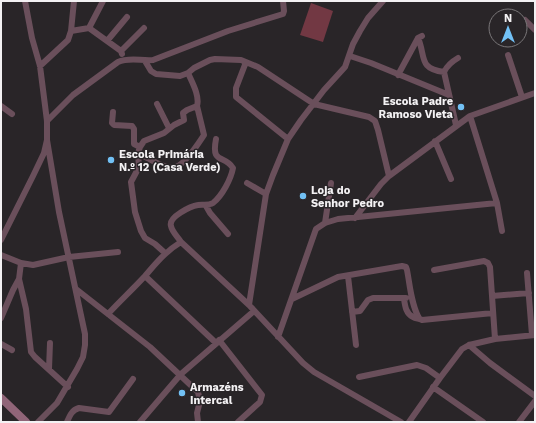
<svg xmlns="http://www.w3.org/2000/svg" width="536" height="423" font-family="'Work Sans',sans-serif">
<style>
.green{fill:#723843}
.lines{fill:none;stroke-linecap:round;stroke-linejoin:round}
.minor{stroke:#6a4f5b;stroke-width:6}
.secondary{stroke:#906578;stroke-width:8}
.poi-dot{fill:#72c1f5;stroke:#292528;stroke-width:1.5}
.labels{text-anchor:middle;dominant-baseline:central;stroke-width:3;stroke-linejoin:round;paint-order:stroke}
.poi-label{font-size:11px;font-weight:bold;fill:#f3f1f3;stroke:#292528;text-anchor:start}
</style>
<rect width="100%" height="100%" fill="#292528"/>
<!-- green -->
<path class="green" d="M311 3 333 11 323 42 300 35Z"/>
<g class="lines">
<!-- minor -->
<path class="minor" d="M525 20 535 30
M89 28 103 1
M71 31 89 28 121 51
M418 38C426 56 418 69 444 72
M107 41 127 17
M122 54 121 51 144 28
M508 55 522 97
M350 56 371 63 449 95
M145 61 151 71 156 74 180 76 188 73 194 68 210 60 215 59 241 60 258 67 314 104 369 117 375 121 378 130 389 176
M246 62 236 88V97L288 139
M40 66 68 40 71 31 74 1
M398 75 418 38 422 36
M157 104 169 128
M1 106 12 114
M113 112 112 123 114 125 132 126 134 129V144L140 147
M470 116 497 203 502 231
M47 121 73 95 118 62C129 57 141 61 153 60L228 31 283 14 284 11 283 1
M456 125 444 72C447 66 451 62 458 58
M216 139C211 165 224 154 233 168 231 179 222 196 213 203 208 206 203 204 198 205 191 206 168 217 171 226 172 232 178 237 181 242L249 305 303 363 314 372 401 422
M435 141 451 179
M138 153C148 158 161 167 172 168 183 168 198 144 204 135L197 106
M247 183 266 194
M206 206 210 213 228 234
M355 218 381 184 389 176 470 116 535 93
M325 223 331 183
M1 240 33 176 44 153 47 140V121L40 66 32 38 25 1
M165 253 155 244 145 238 141 231 135 212 131 182 139 167 138 153 140 147 144 141 164 133 174 125 184 120 183 113 187 110 197 106C200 96 192 82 188 73
M1 255 21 263 33 265 69 257 118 252
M21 263 19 279 26 309 31 352 35 357 68 387
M434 270 484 261 488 263 490 267 495 339
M527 273 532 335
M145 276 216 343
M348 276 356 345
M76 289 150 347 198 392 200 401 197 413 198 422
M492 296 529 293
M292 299 338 277 402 266 406 267 407 270C410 285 411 304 419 318
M404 299C405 306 406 314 413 317 416 319 419 318 422 320L493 313
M249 305 266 194 273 175 288 139 301 120 324 90 345 67 353 44 360 31 368 18 383 1
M352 312 360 311 368 300 373 298H406
M108 314C120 301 133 289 145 276 156 263 166 251 181 242
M1 318 13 290 19 279
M278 337 316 229 325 223 338 219 497 203
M219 340 262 395 260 402 238 422
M1 344 12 350
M469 345 490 363 535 396
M49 369 50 343
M359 377 417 365 426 368 440 378
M433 387 483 422
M38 422 57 403 77 369 83 357 85 345V334L59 212 47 140
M67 422C70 415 72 410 79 408L109 412 133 379
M140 422 181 374 254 311
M409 422 440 378 462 349 469 345 495 339 535 335
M519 422 535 401"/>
<!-- secondary -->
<path class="secondary" d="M1 398 26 422"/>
</g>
<!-- markers -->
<g class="poi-dot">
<circle cx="461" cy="107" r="4"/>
<circle cx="111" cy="160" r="4"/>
<circle cx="303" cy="196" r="4"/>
<circle cx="182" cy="393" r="4"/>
</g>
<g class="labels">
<!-- poi labels -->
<g class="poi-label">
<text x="453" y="101" text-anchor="end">Escola Padre<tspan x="453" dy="13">Ramoso Vieta</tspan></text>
<text x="119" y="154">Escola Primária<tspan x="119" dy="13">N.º 12 (Casa Verde)</tspan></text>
<text x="311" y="190">Loja do<tspan x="311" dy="13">Senhor Pedro</tspan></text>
<text x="190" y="387">Armazéns<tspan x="190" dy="13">Intercal</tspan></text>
</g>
</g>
<!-- border -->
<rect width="536" height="423" fill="none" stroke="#f3f1f3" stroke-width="4"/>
<!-- north arrow -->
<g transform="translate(508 28)"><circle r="19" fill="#292528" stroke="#7a7779"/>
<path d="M0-3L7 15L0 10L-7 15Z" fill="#72c1f5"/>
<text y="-6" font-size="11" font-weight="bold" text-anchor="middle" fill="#f3f1f3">N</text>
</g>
</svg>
